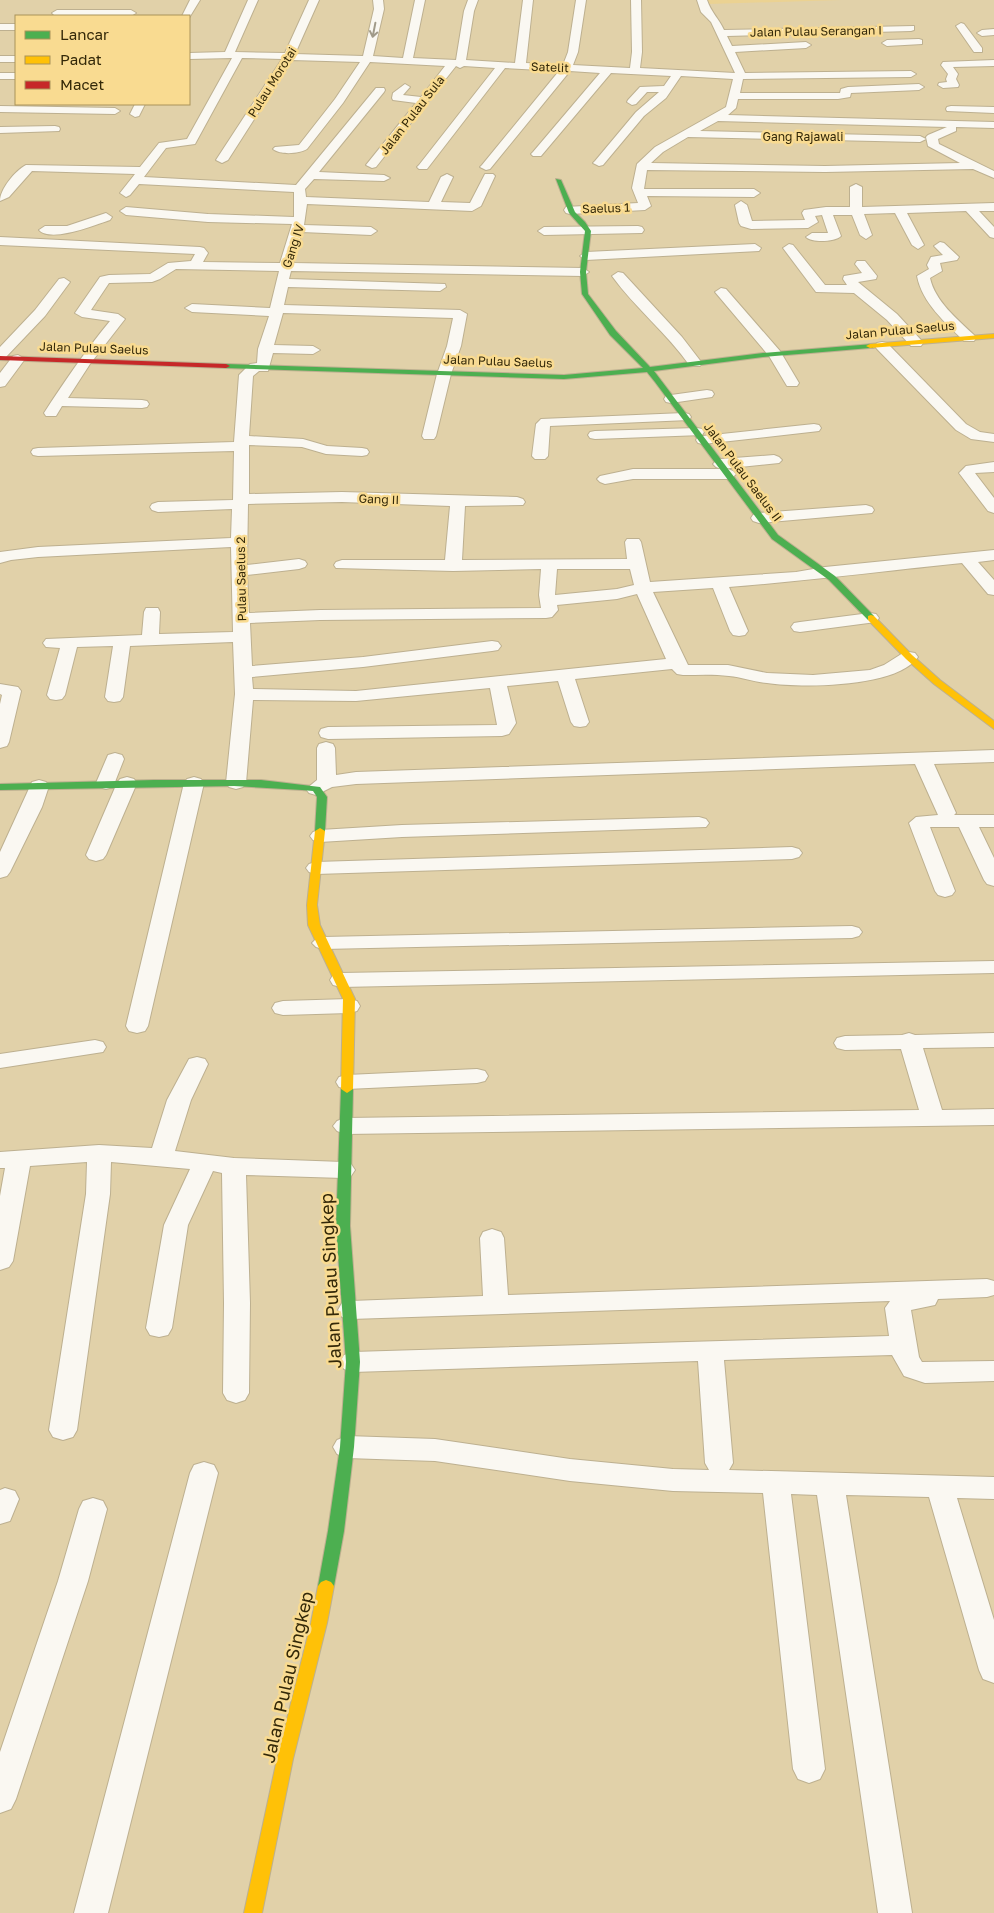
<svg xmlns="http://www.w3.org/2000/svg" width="994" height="1913" font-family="'Golos Text',sans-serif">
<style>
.built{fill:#ebd292}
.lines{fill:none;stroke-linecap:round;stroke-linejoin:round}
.street-casing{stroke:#bdb090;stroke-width:2}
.fast-casing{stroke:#bdb090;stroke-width:2}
.slow-casing{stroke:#bdb090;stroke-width:2}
.jam-casing{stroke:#bdb090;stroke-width:2}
.street{fill:#faf8f2;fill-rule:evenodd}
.fast{fill:#4caf50;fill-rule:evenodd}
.slow{fill:#ffc107;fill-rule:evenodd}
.jam{fill:#c62828;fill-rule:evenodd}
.oneway{stroke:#a09a89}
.labels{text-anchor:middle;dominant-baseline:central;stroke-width:5;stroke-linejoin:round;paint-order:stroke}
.far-street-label{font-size:12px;fill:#332808;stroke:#f9db91}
.near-street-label{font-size:18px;fill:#332808;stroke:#f9db91}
</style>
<rect width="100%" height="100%" fill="#e1d1a9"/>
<!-- built -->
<path class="built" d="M705 0H841L708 4Z"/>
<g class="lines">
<defs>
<path id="street" d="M190 0H200L189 18V16H182Z
M248 0H258L235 52 285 53 309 0H319L295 54 363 56 374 9 373 0H383L384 9 373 56 403 58 415 0H425L413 58 456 60 464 11 468 0H478L474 11 466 60 515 63 523 0H533L526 63 563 65 568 52 576 0H586L578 52 573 65 630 68 632 52 631 0H641L642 52 640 68 735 73 711 22 701 12 697 0H707C711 12 719 19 724 30L914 26V30L911 31 727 36 732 46 806 42 811 45 806 48 735 52 745 73 911 71 916 74 911 77 743 79 740 93H840L841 89 848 87 919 84 924 87 919 90 851 93 850 97 838 99H738L736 108 728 115 994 122V128L956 127V131L938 139 939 144 994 171V178L973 169 825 172 647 170 644 189H754L760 193 754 197 647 196 651 206 645 210 570 214 566 213 564 210 566 207 638 203 632 188 637 164 655 147 726 107 733 79 681 76 666 98 644 116 603 165 599 166 593 163 595 161 636 112 659 92H647L636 104 632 105 627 102 628 100 640 87 664 86 671 76 611 73 541 156H533L531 154 533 152 600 73 570 71 490 169 486 170 480 167 482 165 559 71 505 68 427 169H419L417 167 419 165 495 68 464 66 460 68 456 66 376 167 372 168 366 165 416 103 393 100 392 98 393 93 405 84 410 87 403 95 421 97 445 66 370 62 343 103 307 149C299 154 280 155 273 149L275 147 299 145 335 99 360 62 292 60 228 160 222 163 216 160 282 59 242 58 195 144 166 148 144 177 296 185 376 88H384L385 90 384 92 319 172 384 175 390 178 384 181 314 179 305 189 306 197 429 202 441 177 447 174 453 177 441 202 470 203 485 174H493L495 176 481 206 472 211 307 204 304 225 371 227 377 231 371 235 302 232 293 263 583 268 589 272 583 276 291 271 289 279 445 284 446 287 440 291 288 287 284 305 460 310 467 314 461 346 451 374 436 436 434 439H424L422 436 437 374 447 346 453 318 283 313 274 345 313 346 320 350 313 354 273 353 268 371H259L253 376 249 436 303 439 327 446 362 448 367 449 369 452 367 455 362 456 326 454 302 447 249 445V494L342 492 517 497 523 499 525 502 523 505 465 506 462 560 627 559 625 542 627 539H639L641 542 650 582 796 572 825 567 994 550V560L978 562 994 580V595L988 594 962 563C884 571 807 581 729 587L748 631 745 635 739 636 733 635 730 631 713 588 653 592 688 665H728L767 673 813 675 870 670 884 665 903 653 909 652 915 653 918 657C897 688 801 688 767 683 754 682 742 677 729 676 714 674 698 675 683 675L677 674 672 669 575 679 589 722 586 726 580 727 574 726 571 722 558 681 507 686 516 723 509 734 502 736 328 739 321 737 319 733 321 729 328 727 497 725 490 688 356 701 253 700 246 783 243 787 236 789 229 787 226 783 235 694 233 642 130 646 123 697 120 701 114 702 108 701 105 697 113 646 77 647 65 695 62 699 56 700 50 699 47 695 60 648 46 647 43 643 46 639 142 635 144 612 146 608H158L160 612 159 634 233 632 231 547 38 557 11 560 0 563V552L38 547 231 538 232 509 158 512 152 510 150 507 152 504 158 502 233 500 234 451 38 456 33 455 31 452 33 449 38 448 234 442 239 375 250 364 257 363 258 349 269 316 192 312 185 308 192 304 270 308 279 271 176 269 160 279 152 282 109 283 91 310 118 314 125 319 90 364 68 398 142 400 147 401 149 404 147 407 142 408 62 406 56 416H46L44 413C64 382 86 350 110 321L82 317 75 313 100 277 109 275 150 274 168 263 191 261 195 254 0 245V237L200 247 204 248 208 253 203 262 280 263 292 224 208 222 126 215 120 211 126 207 208 214 294 217V192L139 184 130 195 126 197 120 193 135 174 32 171 9 197 0 201C0 189 15 171 26 165L140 167 159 143 187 139 232 58 189 59V53L225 52ZM718 121 947 127 928 135 926 137 928 146 960 163 825 166 651 163 663 152 688 137 920 142 926 139 920 136 700 131ZM342 502 450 506 445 560H342L336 562 334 565 336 568 453 571 541 569 539 595 541 608 320 610 249 613 247 575 299 569 305 567 307 564 305 561 299 559 247 565 248 504ZM557 569H630L634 585 617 589 555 595ZM637 594 666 659 356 691 253 689 252 677 363 667 492 651 498 650 501 646 498 642 492 641 363 657 252 666 250 623 320 620 546 618 552 617 558 610 557 605 617 599Z
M57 10H131L136 13 131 16 54 15 52 13Z
M961 23 964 24 982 48V52H974L956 26Z
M0 24H16V30H0Z
M994 29V35L982 36 977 33 982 30Z
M919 39 922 40V44L887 46 882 43 887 40Z
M0 56H16V62H0Z
M994 60V66L953 67 958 74 956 79 959 85 958 87 943 88 938 85 939 83 947 82 946 79 948 74 941 65 943 62Z
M0 73H16V79H0Z
M135 104H145L139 116 135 117 130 114Z
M0 106 115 108 120 111 115 114 0 112Z
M951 106 994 107V113L947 111 946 109 947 107Z
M55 126 59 127 60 129 59 131 0 133V127Z
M856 184 862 187V207L994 203V211H979L994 227V238L990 237 966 211 907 213 924 245 918 249 912 245 895 213 864 214 872 235 866 239 860 235 852 215H833L841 236C835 242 812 243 806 237L812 233H828L822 215 815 216 818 222 808 228 751 229 741 226 739 223 735 205 741 201 747 205 752 221 805 220 802 213 804 210 826 207H850V187Z
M106 213 112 217 110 220C95 225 51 243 39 230L45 226H67Z
M638 226 642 227 644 230 642 233 544 235 538 231 544 227Z
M940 242 944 243 959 257 957 260 940 263 942 271 930 278C935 301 957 319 974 335L976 338 974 341H964C946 323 922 303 917 276L929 269 927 265 931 257 943 255 934 246Z
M755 244 761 248 759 251 586 260 580 256 586 252Z
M789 244 793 245 825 285H847L843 279 844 276 862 273 855 264 857 261H865L877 276 876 279 858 282 897 314 921 340 923 343 921 346H911L887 320 854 293 816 292 783 248Z
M618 272 623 273 682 337 702 363 700 366H690C667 333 635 308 612 276Z
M64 278 70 282 45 316 5 358 0 359V347L35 310 59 279Z
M721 288 726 289 780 351 799 383 797 386H787L769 356 715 292Z
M882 342 887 343 966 424 980 432 994 434V442L971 439 956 430 877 349 875 346 877 343Z
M18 355 25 359 5 386 0 387V373L13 356Z
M707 390 712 391 714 394 712 397 671 403 666 402 664 399 666 396 671 395Z
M684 413 689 414 691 417 689 420 550 426 548 456 545 459H535L532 456 536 424 541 419Z
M814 424 819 425 821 428 819 431 703 444 698 443 696 440 698 437 703 436Z
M697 428 702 429 704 432 702 435 595 439 590 438 588 435 590 432 595 431Z
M774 455 779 457 782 460 779 463 721 469 716 467 713 464 716 461 721 459Z
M994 462V472L975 473 994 498V513L988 511 959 473 966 466Z
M633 469H728L733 471 736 474 733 477 728 479H633L605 484 600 482 597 479 600 476Z
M866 505 872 507 874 510 872 513 759 523 753 521 751 518 753 515 759 513Z
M870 613 876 614 879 618 876 622 800 632 794 631 791 627 794 623 800 622Z
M0 684 18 687 21 691 9 742 7 746 0 748V704L2 695 0 694Z
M326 742 333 744 335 748 336 775 356 772 994 750V762L934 764 956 813 954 815H994V827H979L994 858V886L987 884 984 880 959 827H930L955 891 952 895 945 897 938 895 935 891 909 823 916 817 938 815 915 764 356 784 332 787 316 795 309 793 306 789 317 780V748L319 744Z
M115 753 122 755 124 759 113 787 106 789 99 787 96 783 108 755Z
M127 777 134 779 137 783 106 855 103 859 96 861 89 859 86 855 117 783 120 779Z
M194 777 201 779 204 783 148 1026 145 1031 137 1033 129 1031 126 1026 184 783 187 779Z
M39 780 46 782 49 786 42 807 10 872 7 876 0 878V852L32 782Z
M699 817 706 819 709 823 706 827 402 837 320 842 313 840 310 836 313 832 320 830 402 825Z
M792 847 799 849 802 853 799 857 792 859 316 874 309 872 306 868 309 864 316 862Z
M852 926 859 928 862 932 859 936 852 938 323 949 316 947 312 943 316 939 323 937Z
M994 961V973L341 987 333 985 330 980 333 975 341 973Z
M349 999 357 1001 360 1006 357 1011 349 1013 283 1015 275 1013 272 1008 275 1003 283 1001Z
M909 1033 915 1035 994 1033V1047L923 1048 942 1110 994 1109V1125L345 1134 337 1131 333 1126 337 1121 345 1118 919 1110 901 1049 845 1050 837 1048 834 1043 837 1038 845 1036 902 1035Z
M95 1040 103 1042 106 1047 103 1052 0 1068V1054Z
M197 1057 205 1059 208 1064 191 1100 175 1151 234 1158 343 1162 351 1164 355 1170 351 1176 343 1178 246 1175 250 1303 249 1393 245 1400 236 1403 227 1400 223 1393 224 1303 222 1173 213 1171 188 1225 172 1328 168 1335 159 1337 150 1335 146 1328 164 1225 190 1169 111 1162 110 1194 77 1430 73 1437 63 1440 53 1437 49 1430 86 1194 87 1162 30 1166 13 1261 9 1267 0 1270V1196L5 1168H0V1152L99 1145 152 1148 167 1100 189 1059Z
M477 1069 485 1071 488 1076 485 1081 477 1083 347 1089 339 1087 336 1082 339 1077 347 1075Z
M492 1229 501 1232 504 1238 508 1295 987 1279 994 1281V1295L987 1297 938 1299 935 1305 911 1310 919 1357 922 1362 994 1361V1381L925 1383 904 1376 892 1355 724 1360 733 1463 729 1470 994 1477V1499L957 1498 994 1620V1683L983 1679 979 1670 929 1497 846 1495 912 1913H878L817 1495 791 1494 825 1769 820 1779 809 1783 798 1779 793 1769 763 1493 673 1491 570 1481 435 1461 347 1458 337 1454 333 1447 337 1440 347 1436 435 1439 570 1459 673 1469 709 1470 705 1463 698 1361 353 1372 344 1369 340 1362 344 1355 353 1352 889 1336 885 1308 890 1301 351 1319 342 1317 338 1310 342 1303 351 1301 483 1296 480 1238 483 1232Z
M204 1462 214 1465 218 1473 108 1913H74L190 1473 194 1465Z
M5 1488 15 1491 19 1499 10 1521 0 1524V1490Z
M93 1498 103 1501 107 1509 88 1581 16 1799 11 1809 0 1813V1752L58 1581 79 1509 83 1501Z"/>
<path id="fast" d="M556 179 561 180 575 212 585 222 591 231 586 272 588 294 616 331 650 367 763 353 873 344V348H870L763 357 654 371 778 535 835 576 874 616V620H868L829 580 772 539 655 382 647 372 564 379 226 368 222 366 226 364 564 375 643 368 610 335 582 294 580 272 585 231 569 213Z
M154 780H261L320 787 327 797 325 831 320 834 315 831 317 797 313 791 302 790 234 786 0 790V784Z
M347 1085 353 1089 350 1226 360 1362 354 1447 344 1531 334 1586 331 1590 326 1592 321 1590 318 1586 328 1531 340 1447 346 1362 336 1226 341 1089Z"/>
<path id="slow" d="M994 334V338L870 348 866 346 870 344Z
M871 615 874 616 912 655 940 680 994 721V729L934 684 906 659 868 620V616Z
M320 828 325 831 317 905 320 925 355 999 353 1089 347 1093 341 1089 343 999 308 925 307 905 315 831Z
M326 1580 331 1582 334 1586 327 1623 293 1759 262 1913H244L277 1759 311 1623 318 1586 321 1582Z"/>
<path id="jam" d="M0 356 226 364 230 366 226 368 0 360Z"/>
</defs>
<!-- street casing -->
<use href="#street" class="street-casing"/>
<!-- fast casing -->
<use href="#fast" class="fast-casing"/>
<!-- slow casing -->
<use href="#slow" class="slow-casing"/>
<!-- jam casing -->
<use href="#jam" class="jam-casing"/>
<!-- street -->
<use href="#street" class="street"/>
<!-- fast -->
<use href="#fast" class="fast"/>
<!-- slow -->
<use href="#slow" class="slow"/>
<!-- jam -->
<use href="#jam" class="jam"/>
</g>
<!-- one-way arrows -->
<defs><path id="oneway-shaft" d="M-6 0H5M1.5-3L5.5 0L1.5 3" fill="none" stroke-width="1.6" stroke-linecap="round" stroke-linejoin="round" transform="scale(1.25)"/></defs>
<use class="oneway" href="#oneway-shaft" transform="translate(374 30) rotate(101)"/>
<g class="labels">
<!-- far-street labels -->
<g class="far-street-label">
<text transform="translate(816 31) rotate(-1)">Jalan Pulau Serangan I</text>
<text transform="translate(550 67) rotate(2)">Satelit</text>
<text transform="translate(272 82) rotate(-58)">Pulau Morotai</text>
<text transform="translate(412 115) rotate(-52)">Jalan Pulau Sula</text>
<text x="803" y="136">Gang Rajawali</text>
<text transform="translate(606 208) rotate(-2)">Saelus 1</text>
<text transform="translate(293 246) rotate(-72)">Gang IV</text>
<text transform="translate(900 330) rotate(-5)">Jalan Pulau Saelus</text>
<text transform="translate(94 348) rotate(2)">Jalan Pulau Saelus</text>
<text transform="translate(498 361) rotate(2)">Jalan Pulau Saelus</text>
<text transform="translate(743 472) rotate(53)">Jalan Pulau Saelus II</text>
<text transform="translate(379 499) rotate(2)">Gang II</text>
<text transform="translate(241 579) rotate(-91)">Pulau Saelus 2</text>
</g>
<!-- near-street labels -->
<g class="near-street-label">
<text transform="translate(330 1281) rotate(-93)">Jalan Pulau Singkep</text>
<text transform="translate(287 1677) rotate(-77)">Jalan Pulau Singkep</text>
</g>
</g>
<!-- legend -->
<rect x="15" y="15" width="175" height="90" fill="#f9db91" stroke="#aa935a"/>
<rect x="25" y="31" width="25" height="8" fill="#4caf50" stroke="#aa935a"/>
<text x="60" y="40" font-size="15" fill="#332808">Lancar</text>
<rect x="25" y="56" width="25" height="8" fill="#ffc107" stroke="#aa935a"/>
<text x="60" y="65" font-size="15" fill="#332808">Padat</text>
<rect x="25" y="81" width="25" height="8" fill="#c62828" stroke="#aa935a"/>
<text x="60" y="90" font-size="15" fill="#332808">Macet</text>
</svg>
